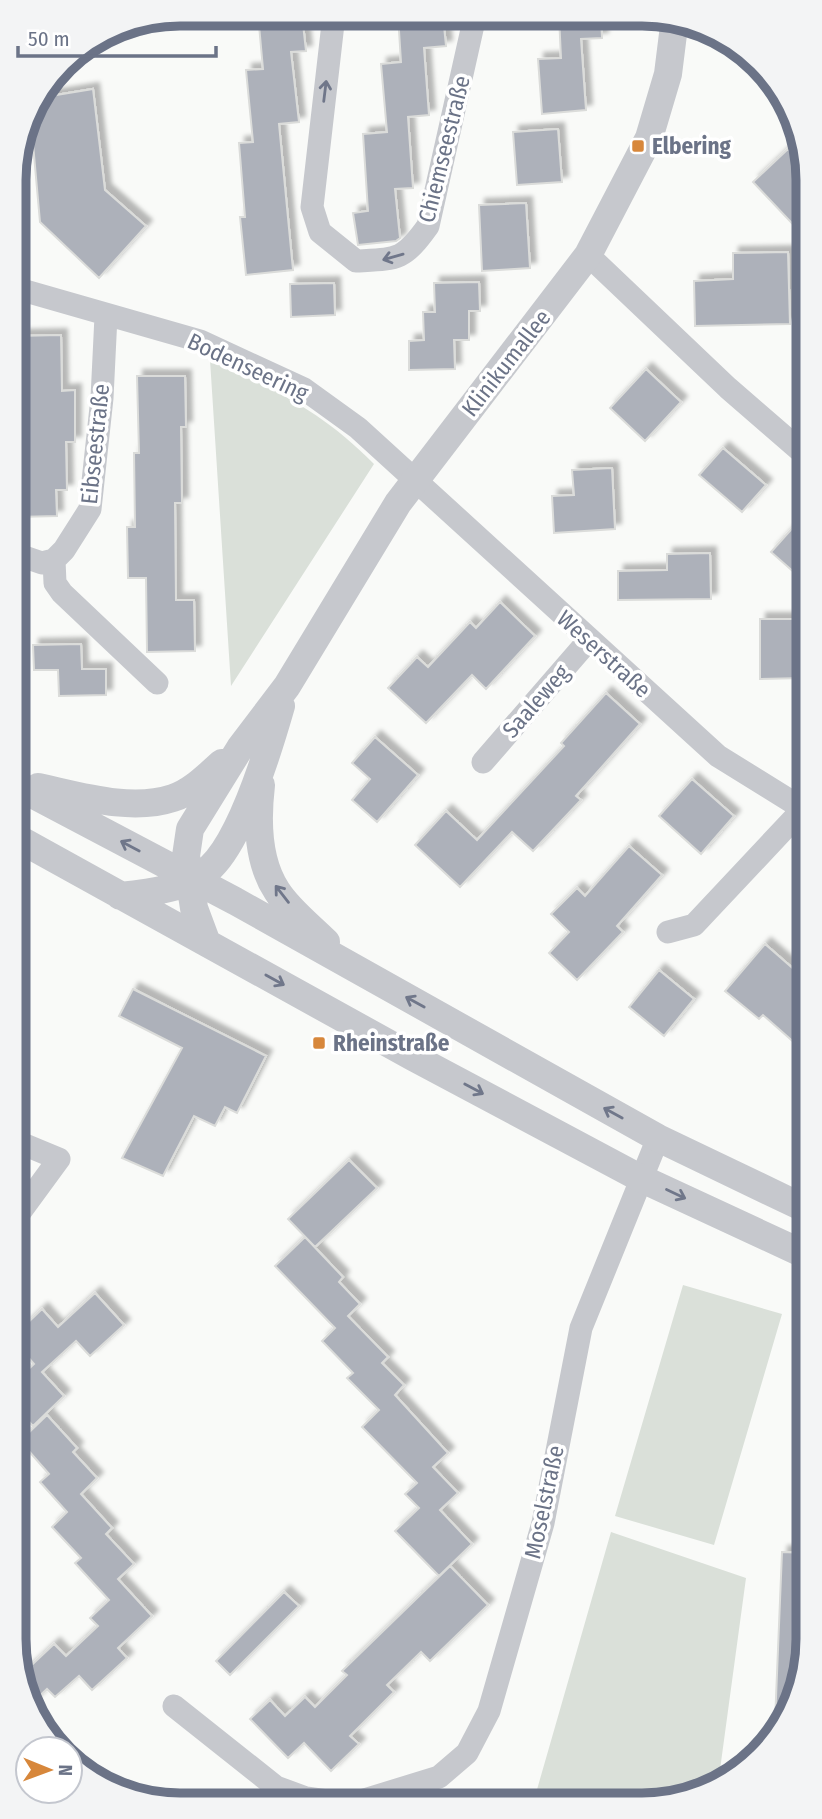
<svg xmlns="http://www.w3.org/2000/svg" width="822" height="1819" font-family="'Fira Sans Condensed',sans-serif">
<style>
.green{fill:#dae0d9}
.building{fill:#adb1ba;stroke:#dbdcda;stroke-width:2;filter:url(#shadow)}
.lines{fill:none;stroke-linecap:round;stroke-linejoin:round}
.minor{stroke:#c6c8cd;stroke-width:23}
.tertiary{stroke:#c6c8cd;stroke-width:28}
.oneway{stroke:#70778a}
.poi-dot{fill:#d7873b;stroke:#fff;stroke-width:2.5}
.labels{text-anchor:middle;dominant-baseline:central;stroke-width:7;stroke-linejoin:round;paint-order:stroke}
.poi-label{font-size:23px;font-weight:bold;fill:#6b7387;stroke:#fff;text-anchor:start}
.street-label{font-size:23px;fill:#6b7387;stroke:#fff}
.rim{fill:none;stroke:#6b7387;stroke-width:9}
</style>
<defs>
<filter id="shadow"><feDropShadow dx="6" dy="-6" stdDeviation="2" flood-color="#0004"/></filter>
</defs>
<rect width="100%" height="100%" fill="#f9faf8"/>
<!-- green -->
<path class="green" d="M210 360C275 389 323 412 374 464L231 686Z
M683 1285 782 1314 714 1545 615 1516Z
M611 1532 746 1578 719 1777 685 1799 534 1800Z"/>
<!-- building -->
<path class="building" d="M258 14 302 15 306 51 291 52 299 122 279 124 293 270 246 275 240 217H245L239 143 253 142 246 70 263 69Z
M398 15 443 16 446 46 424 48 429 115 408 117 413 188 395 189 400 238 396 241 358 245 353 213 368 211 363 134 387 132 381 64 401 62Z
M559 16 601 17 602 38 581 39 586 110 542 114 538 59 561 58Z
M93 89 105 190 146 226 99 278 40 222 30 110 38 98Z
M558 129 562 182 517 185 513 132Z
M788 149 802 164 803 235 753 182Z
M526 203 530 268 482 271 479 205Z
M788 252 790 324 695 326 694 281 733 279V253Z
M479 282 480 311H469V340H454L455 369 409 370V341L424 340 423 312H435L434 283Z
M334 283 335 315 291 317 290 284Z
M61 335 62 391 75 390V442H66L67 490H56L57 516 16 517 19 465H28L26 362H15V336Z
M646 369 681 402 645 441 610 408Z
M137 376H185L186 427H181L182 503H175L176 600H194L195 651 147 652 146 578H128L127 527H135L134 453H139Z
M723 448 766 485 742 512 699 475Z
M612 468 615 529 554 533 552 496 574 495 572 470Z
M804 515V581L771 552Z
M710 553 711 599 618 600V571L667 570V554Z
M500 602 535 636 486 689 472 675 426 723 388 688 417 657 428 667 470 622 476 628Z
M760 619H804V678L760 679Z
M81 644 82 669H106V695L59 696 58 670H34L33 645Z
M606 693 640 724 576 796 581 800 533 851 512 832 460 887 415 845 446 811 477 840 564 746 561 743Z
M375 737 418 775 377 822 352 800 370 779 352 763Z
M692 779 734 816 701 854 659 816Z
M629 846 662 875 617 926 623 932 577 980 549 953 569 932 551 914 577 888 585 896Z
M765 944 805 979V1052L763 1015 759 1019 725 991Z
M659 970 694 999 664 1036 629 1007Z
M133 989 266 1056 237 1113 225 1107 215 1126 194 1116 163 1176 122 1158 182 1048 119 1016Z
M349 1160 377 1188 315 1247 288 1219Z
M305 1237 343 1277 339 1282 360 1304 348 1316 388 1357 382 1363 404 1385 395 1395 448 1453 433 1467 458 1493 440 1510 472 1544 439 1576 395 1531 419 1508 405 1494 417 1483 362 1427 379 1410 347 1378 353 1373 322 1341 335 1328 275 1266Z
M95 1293 124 1325 90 1356 76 1341 42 1372 64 1396 33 1426 19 1411V1378L34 1364 19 1347V1331L42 1309 58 1327Z
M47 1415 77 1448 73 1452 97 1478 81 1494 112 1528 106 1534 134 1564 118 1579 152 1616 118 1648 127 1658 92 1690 79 1676 55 1697 47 1689 32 1703 20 1682V1676L54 1644 66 1656 98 1626 90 1618 109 1600 75 1563 81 1558 52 1527 67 1512 40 1482 49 1474 20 1441Z
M782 1552 807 1553 808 1650 780 1723 775 1722Z
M450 1566 488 1605 430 1661 421 1652 387 1685 394 1692 350 1736 359 1744 331 1771 304 1743 288 1758 250 1719 270 1700 285 1716 305 1697 315 1707 347 1675 342 1671Z
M284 1592 299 1606 230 1675 216 1661Z"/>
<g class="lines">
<!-- minor -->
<path class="minor" d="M334 15 312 207 320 232 356 261C397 259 403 261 428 226L475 16
M588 255 728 388 803 453
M15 288 200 341 304 389 358 428 718 756 805 810
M16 554 42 563 54 560 64 550 90 509 102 398 106 316
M54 560 55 583 62 593 157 683
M483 762 588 641
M668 932 694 925 802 810
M18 1142 59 1159 18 1215
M174 1706 276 1787 306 1798 327 1801
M361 1801 439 1777 467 1753 489 1711 543 1523 581 1328 658 1138"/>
<!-- tertiary -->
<path class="tertiary" d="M261 785C257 819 257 861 277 891 289 910 310 926 326 942
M17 786 235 901 658 1138 806 1209
M38 787C80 796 131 812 173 798 192 792 208 775 222 763
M17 838 413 1057 640 1178 806 1255
M120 896C149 893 190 888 211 867 242 837 269 748 281 706
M207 943 194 908 186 856 190 829 240 748 287 686 398 503 588 255 649 138 668 74 675 18"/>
</g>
<!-- one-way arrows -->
<defs><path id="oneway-shaft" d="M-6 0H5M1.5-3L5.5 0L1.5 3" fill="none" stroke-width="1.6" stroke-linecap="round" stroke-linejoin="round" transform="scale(1.75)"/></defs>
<g class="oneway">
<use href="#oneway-shaft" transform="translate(325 91) rotate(-83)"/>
<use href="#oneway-shaft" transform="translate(393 257) rotate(164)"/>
<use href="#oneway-shaft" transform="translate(130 846) rotate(-152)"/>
<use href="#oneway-shaft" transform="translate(282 894) rotate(-128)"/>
<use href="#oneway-shaft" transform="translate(275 980) rotate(29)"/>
<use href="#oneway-shaft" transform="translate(415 1002) rotate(-151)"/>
<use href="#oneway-shaft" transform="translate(474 1089) rotate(28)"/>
<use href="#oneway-shaft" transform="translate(613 1113) rotate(-151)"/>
<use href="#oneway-shaft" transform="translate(676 1194) rotate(25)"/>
</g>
<!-- markers -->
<g class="poi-dot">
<rect x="631" y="139" width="14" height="14" rx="3.5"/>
<rect x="312" y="1036" width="14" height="14" rx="3.5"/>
</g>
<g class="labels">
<!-- poi labels -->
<g class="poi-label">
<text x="652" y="146">Elbering</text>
<text x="333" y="1043">Rheinstraße</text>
</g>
<!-- street labels -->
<g class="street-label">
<text transform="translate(444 149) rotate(-76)">Chiemseestraße</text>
<text transform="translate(506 363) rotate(-52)">Klinikumallee</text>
<text transform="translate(248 367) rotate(25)">Bodenseering</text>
<text transform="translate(95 444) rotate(-84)">Eibseestraße</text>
<text transform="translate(604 654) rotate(42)">Weserstraße</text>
<text transform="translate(536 701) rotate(-49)">Saaleweg</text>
<text transform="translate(544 1502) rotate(-78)">Moselstraße</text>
</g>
</g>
<!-- crop -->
<path d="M0 0H822V1819H0ZM180 26H642A154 154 0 0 1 796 180V1639A154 154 0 0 1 642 1793H180A154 154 0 0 1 26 1639V180A154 154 0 0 1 180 26Z" fill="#f3f4f5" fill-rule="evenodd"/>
<path class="rim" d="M180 26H642A154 154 0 0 1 796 180V1639A154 154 0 0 1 642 1793H180A154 154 0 0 1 26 1639V180A154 154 0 0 1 180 26Z"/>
<!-- north arrow -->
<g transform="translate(49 1770) rotate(91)"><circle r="33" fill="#ffffff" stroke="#c4c7cf" stroke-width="2"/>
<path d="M0-5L12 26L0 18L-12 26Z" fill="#d7873b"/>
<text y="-10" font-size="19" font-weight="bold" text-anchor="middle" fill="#6b7387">N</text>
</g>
<!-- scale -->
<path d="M18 46v10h198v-10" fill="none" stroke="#6b7387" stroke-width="3.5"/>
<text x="28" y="46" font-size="21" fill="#6b7387" stroke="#ffffff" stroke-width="5" paint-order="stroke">50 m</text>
</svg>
